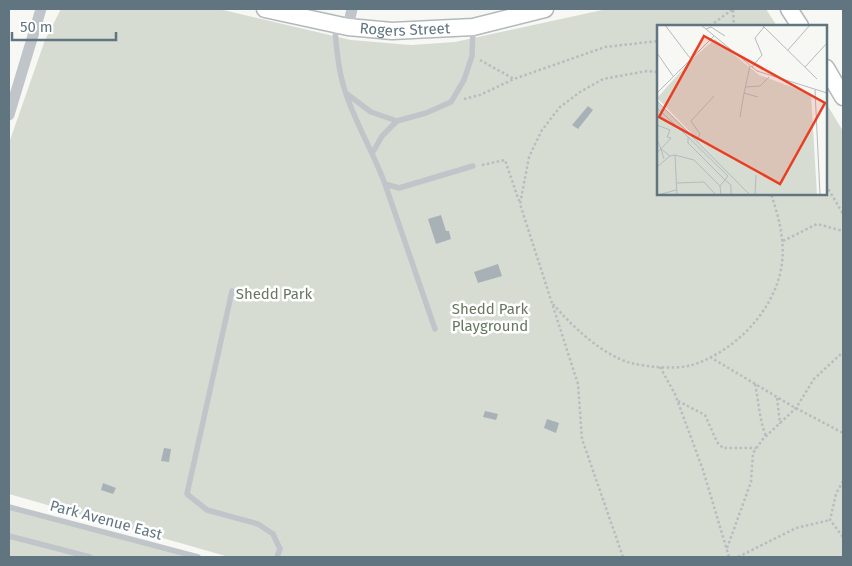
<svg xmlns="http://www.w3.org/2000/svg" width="852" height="566" font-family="'Fira Sans',sans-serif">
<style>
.green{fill:#d7dcd3}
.building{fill:#a7b1b6}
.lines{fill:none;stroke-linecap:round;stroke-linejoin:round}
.secondary-casing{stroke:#b2b9bd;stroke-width:19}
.path{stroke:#b8bcbf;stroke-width:2.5;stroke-dasharray:2.5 2.5;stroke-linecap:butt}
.lane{stroke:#c0c5c9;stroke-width:5.5}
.street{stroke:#c0c5c9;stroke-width:11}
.secondary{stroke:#fff;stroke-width:16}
.labels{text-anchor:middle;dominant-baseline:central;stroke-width:5;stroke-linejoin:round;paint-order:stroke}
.street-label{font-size:15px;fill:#617580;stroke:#fff}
.park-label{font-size:15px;fill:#667860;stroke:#fff}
.inset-road{fill:none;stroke:#b2bbbf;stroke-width:1}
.view{fill:#e93e22;fill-opacity:0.15;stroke:#e93e22;stroke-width:2.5}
.inset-edge{fill:none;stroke:#617580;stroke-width:2.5}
</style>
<rect width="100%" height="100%" fill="#f7f7f4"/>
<!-- green -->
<path class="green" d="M61 9H219L351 40 411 45 455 42 607 9H766L777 26H658V194H826V103L843 131V557H229L9 494V143L45 40Z
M9 507 197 557H9Z"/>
<!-- building -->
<path class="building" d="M588 106 593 110 578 129 572 125Z
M441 215 446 231H449L451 239 436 244 428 219Z
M498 264 502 276 478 283 474 272Z
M485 411 498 414 496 420 483 417Z
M547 419 559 423 556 433 544 428Z
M164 448 171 449 169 462 161 461Z
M103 483 116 488 113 494 101 490Z"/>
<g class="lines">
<defs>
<g id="secondary">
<path id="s1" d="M265 9 348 27 392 31 473 27 545 9"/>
<path d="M789 9 800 26"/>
<path d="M826 68 843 97"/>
</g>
</defs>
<!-- secondary casing -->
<use href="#secondary" class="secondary-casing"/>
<!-- path -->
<path class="path" d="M733 10 734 26
M710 26 733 9
M480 60 514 79 605 47 658 41
M464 99 480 95 514 79
M482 165 505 160 519 201
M826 185 843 214
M783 241 817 224 843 231
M553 304C572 326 602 355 631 363 649 367 674 370 692 365 734 352 773 312 781 269 786 244 779 217 771 194
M710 357 792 406 843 433
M660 367 675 394 703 470 729 557
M755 384C759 402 759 419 766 436
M777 398 780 424
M678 401 705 415 717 442 723 448H756
M843 481 836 494 830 520 843 537
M727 548 751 482 753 453 763 439 796 408 814 379 843 352
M623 557 582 439 578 384 520 204 529 157 542 130 560 107 580 92 603 79 647 71 658 72
M738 557 796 528 830 520"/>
<!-- lane -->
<path class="lane" d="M335 26C336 48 338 69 345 91 355 122 373 152 385 184L399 188 473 166
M347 94 371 112 397 121
M373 152 382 136 397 121 426 113 451 102 464 80 472 56 473 28
M385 184 435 329
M232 291 187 494 207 510 258 524 273 534 280 549 277 557
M9 507 198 557
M9 536 90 557"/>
<!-- street -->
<path class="street" d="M348 27 352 9
M9 115 41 9"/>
<!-- secondary -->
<use href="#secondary" class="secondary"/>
</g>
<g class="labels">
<!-- street labels -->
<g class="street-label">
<text stroke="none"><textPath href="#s1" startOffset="142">Rogers Street</textPath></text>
<text transform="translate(106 520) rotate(15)">Park Avenue East</text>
</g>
<!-- park labels -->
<g class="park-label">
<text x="274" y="294">Shedd Park</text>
<text x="490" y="309">Shedd Park<tspan x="490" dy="17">Playground</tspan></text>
</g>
</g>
<!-- overview -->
<g transform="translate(657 25)">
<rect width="170" height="170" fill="#f7f7f4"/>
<path d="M58 14 102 50 154 69 160 170H0V76L58 132 0 73 35 34Z" fill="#d7dcd3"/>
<path class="inset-road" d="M8 0 33 33M44 0 100 46 170 68M105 0 160 54M49 4 54 2 68 11M131 25 153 0M0 28 16 51M93 41 87 68 101 72M95 42 105 30 98 13 107 2M148 42 170 18M88 62 103 61 112 52M158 65 163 170M0 68 57 11M0 76 93 170M0 83 27 108 71 151 68 155 31 118V113M83 92 87 68M0 100 13 105 10 112 14 113 4 124M0 115 4 124 13 131 18 130 20 170M40 115 43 109 34 96 57 71M0 127 4 124 7 134M18 130 37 135 63 161M0 142 13 131M20 158 47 157 59 170M1 170 19 165M64 170 63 161 68 155 74 160V170M98 170 99 150"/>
<path class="view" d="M47 11 168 78 123 159 2 92Z"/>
<rect width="170" height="170" class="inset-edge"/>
</g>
<!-- border -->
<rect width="852" height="566" fill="none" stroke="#617580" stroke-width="20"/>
<!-- scale -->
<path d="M12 32v8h104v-8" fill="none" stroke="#617580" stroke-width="2.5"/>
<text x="20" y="32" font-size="15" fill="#617580" stroke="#ffffff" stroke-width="4" paint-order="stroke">50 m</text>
</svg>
